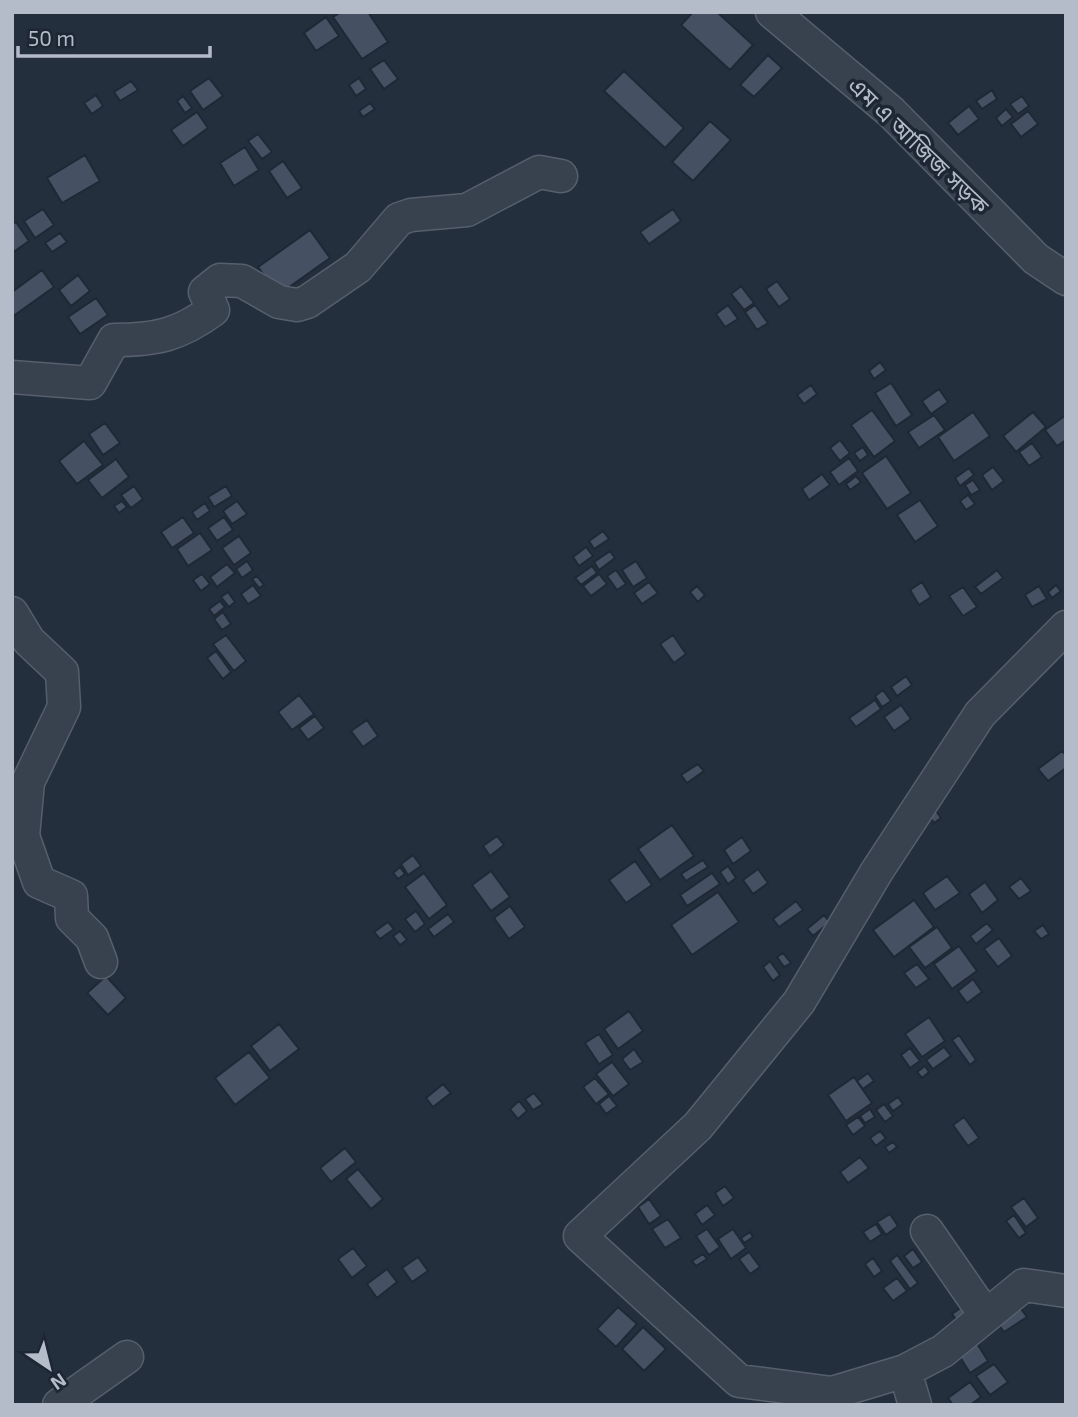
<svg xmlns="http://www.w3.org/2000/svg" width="1078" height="1417" font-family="'Exo 2','Noto Sans Bengali',sans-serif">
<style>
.building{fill:#455162;stroke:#1f2835;stroke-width:2}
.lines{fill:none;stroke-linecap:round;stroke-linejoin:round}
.street-casing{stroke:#565f6c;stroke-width:35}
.street{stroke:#38414e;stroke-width:32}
.labels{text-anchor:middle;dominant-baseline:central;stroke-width:7;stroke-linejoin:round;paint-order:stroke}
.street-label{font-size:23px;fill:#b4bcc9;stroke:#1d2633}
</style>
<rect width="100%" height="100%" fill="#242f3e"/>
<!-- building -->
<path class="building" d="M341 12H368L388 42 362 59 333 17Z
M693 12H717L753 45 730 70 681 25Z
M326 17 339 36 316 51 304 33Z
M768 55 782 68 754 97 740 85Z
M384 60 398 79 384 89 370 69Z
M624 71 684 128 665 148 604 91Z
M209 78 223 96 203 110 190 91Z
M359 78 366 89 356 96 349 85Z
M131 81 138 90 120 101 114 92Z
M992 90 997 99 982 109 976 101Z
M96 95 103 106 92 114 84 103Z
M183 96 192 108 185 113 177 101Z
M1022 96 1029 106 1018 114 1010 104Z
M370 103 375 109 363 117 359 111Z
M969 106 979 119 958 135 948 123Z
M1006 109 1013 117 1002 126 996 118Z
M1028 111 1038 124 1021 137 1011 124Z
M197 112 208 128 183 146 171 130Z
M710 121 731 140 693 181 672 162Z
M258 134 272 152 262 159 248 141Z
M245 147 259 170 234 186 220 163Z
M85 155 100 181 62 203 47 178Z
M283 161 302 188 287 198 269 171Z
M43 209 54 225 35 238 24 221Z
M673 209 681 221 649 244 640 232Z
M16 222 29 241 12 253V224Z
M310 230 330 258 278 295 258 267Z
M60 233 67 242 52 252 45 243Z
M42 270 54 287 12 317V292Z
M78 275 90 291 71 306 59 290Z
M777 281 790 299 779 307 766 289Z
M741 286 754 303 744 310 731 294Z
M96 298 108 315 80 334 68 317Z
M728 305 738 319 725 327 716 314Z
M755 305 768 323 757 330 745 312Z
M880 362 886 370 874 379 869 371Z
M891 383 912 415 896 426 875 393Z
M811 385 817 394 804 404 797 395Z
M939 389 948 402 931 414 922 401Z
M872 410 895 441 874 457 851 425Z
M973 412 990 436 954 461 938 437Z
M1033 412 1046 427 1016 452 1003 436Z
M934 415 945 430 919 448 908 432Z
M1066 415V440L1057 446 1045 430Z
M105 423 120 443 103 455 89 434Z
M840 440 850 453 840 461 830 448Z
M84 441 103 465 77 484 59 461Z
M1032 443 1042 457 1029 466 1019 452Z
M863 447 868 455 860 461 854 453Z
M886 456 911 493 887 509 862 473Z
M849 458 858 471 839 485 830 472Z
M116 459 129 477 102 498 88 480Z
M993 467 1004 481 992 490 982 475Z
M969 468 974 475 960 486 955 478Z
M822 474 830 485 809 500 802 489Z
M856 476 861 482 850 490 846 484Z
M973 480 980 490 971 495 965 485Z
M134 486 143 499 131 508 121 495Z
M226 486 232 496 214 507 208 497Z
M968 495 975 504 966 510 960 501Z
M920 500 938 526 915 542 897 515Z
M122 501 127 507 119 513 114 506Z
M237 501 247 514 232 524 223 511Z
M205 503 210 511 197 520 192 512Z
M183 517 194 533 172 548 161 532Z
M224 517 233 530 217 541 208 528Z
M603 531 609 539 594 549 589 541Z
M200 533 212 550 188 566 177 549Z
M239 536 251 553 234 565 222 548Z
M586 547 593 556 579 566 573 557Z
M610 551 615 558 599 570 594 562Z
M247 561 253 570 242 578 236 569Z
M636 561 647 578 633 587 622 570Z
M227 564 235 573 217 587 210 577Z
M592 566 597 573 581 585 575 578Z
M616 570 626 584 617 590 607 576Z
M997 570 1003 578 981 594 975 587Z
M202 574 210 584 201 591 193 580Z
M599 574 607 584 591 596 583 586Z
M257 576 264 585 259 588 252 579Z
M649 582 658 593 642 604 634 593Z
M922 582 931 597 919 605 910 590Z
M253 585 261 596 248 604 241 594Z
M1056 585 1061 591 1052 598 1048 592Z
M697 586 705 595 698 602 690 592Z
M1039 586 1047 599 1032 607 1025 595Z
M963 587 977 607 963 616 949 596Z
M228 592 235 602 229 607 221 597Z
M220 601 225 607 214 616 209 609Z
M223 612 231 624 222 630 214 619Z
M226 635 246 661 234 671 213 644Z
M673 635 686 654 674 663 660 644Z
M216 651 231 672 223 679 207 658Z
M906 676 912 685 897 696 891 687Z
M883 690 891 701 882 707 875 696Z
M299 695 314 714 292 730 278 712Z
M875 700 881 709 856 727 849 718Z
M901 705 911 719 894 731 884 717Z
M315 716 324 728 308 740 299 728Z
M367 720 378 736 363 747 351 731Z
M1062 751 1066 755V768L1048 781 1038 769Z
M698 764 704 771 687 783 681 775Z
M934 808 941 818 934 823 927 813Z
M672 825 694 856 660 880 638 849Z
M497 836 504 845 490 856 483 846Z
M742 837 751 851 733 864 724 850Z
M413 855 421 866 408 875 401 864Z
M703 860 708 867 686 881 681 874Z
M635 861 652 885 626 903 609 880Z
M728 866 736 878 728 884 720 872Z
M400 867 405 874 398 879 393 873Z
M758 869 768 883 753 894 743 880Z
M491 871 510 897 491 911 472 885Z
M424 873 447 905 429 919 405 887Z
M712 873 720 884 687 906 680 895Z
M947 876 960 893 935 910 923 893Z
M1021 878 1031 891 1019 899 1009 887Z
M985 882 998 900 982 913 969 894Z
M718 892 739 922 692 955 671 925Z
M914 900 934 927 894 957 873 930Z
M796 901 803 910 779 927 773 919Z
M510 906 525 927 509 939 494 918Z
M416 911 425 924 415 932 405 919Z
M448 914 454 922 434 937 428 929Z
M824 915 830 922 813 936 807 929Z
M388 922 394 929 380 939 374 932Z
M987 923 993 930 976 944 970 936Z
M1043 925 1049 934 1041 939 1034 931Z
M937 927 952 948 925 968 909 947Z
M400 931 407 940 400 945 393 936Z
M999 938 1012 956 998 967 984 949Z
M959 946 977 971 952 989 934 964Z
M783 953 791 963 784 967 777 957Z
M770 961 780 975 773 981 763 967Z
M917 964 929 979 916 988 904 973Z
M106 976 126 998 108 1015 87 993Z
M973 979 982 992 967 1003 958 991Z
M629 1011 643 1031 618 1049 604 1029Z
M929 1017 945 1041 922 1057 905 1034Z
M279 1024 299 1049 270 1071 251 1046Z
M599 1034 613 1055 599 1064 585 1043Z
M959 1035 976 1060 970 1065 952 1040Z
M944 1047 951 1056 933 1069 926 1060Z
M910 1048 920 1061 910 1068 901 1055Z
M634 1049 643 1062 630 1070 622 1059Z
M249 1052 270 1078 235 1105 215 1078Z
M612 1062 629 1084 613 1096 596 1074Z
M925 1066 929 1072 922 1078 917 1072Z
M868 1073 874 1081 863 1089 857 1081Z
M854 1077 872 1103 846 1121 828 1095Z
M595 1078 609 1094 596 1104 583 1087Z
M443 1084 451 1093 433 1107 426 1098Z
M534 1093 543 1104 533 1110 525 1099Z
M609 1096 617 1106 606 1114 599 1104Z
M898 1097 903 1104 893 1111 888 1104Z
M519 1101 527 1111 518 1119 510 1109Z
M884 1104 893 1116 885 1122 876 1110Z
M870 1109 875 1117 865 1123 860 1116Z
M858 1117 865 1126 853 1135 846 1125Z
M964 1117 979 1138 968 1146 953 1125Z
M880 1131 886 1138 876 1146 870 1138Z
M893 1142 897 1147 889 1153 885 1147Z
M345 1148 356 1162 331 1182 320 1168Z
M860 1157 869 1168 848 1183 840 1172Z
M358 1169 383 1199 371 1209 346 1179Z
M725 1186 734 1198 723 1206 715 1193Z
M1024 1198 1038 1218 1026 1227 1011 1207Z
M649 1199 661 1216 649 1224 638 1207Z
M707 1205 715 1215 702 1225 695 1214Z
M890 1214 898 1226 886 1235 877 1222Z
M1014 1215 1026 1233 1019 1238 1006 1221Z
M668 1219 681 1238 665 1248 652 1229Z
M876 1224 882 1234 870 1242 863 1232Z
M707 1229 720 1247 709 1255 696 1236Z
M733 1229 746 1248 731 1259 718 1239Z
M750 1232 753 1237 744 1243 741 1238Z
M353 1248 367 1266 352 1278 338 1259Z
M913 1249 922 1262 913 1268 904 1256Z
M749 1252 760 1267 750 1274 739 1259Z
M703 1254 707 1259 696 1266 692 1261Z
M897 1255 918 1283 910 1289 890 1261Z
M418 1257 428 1271 412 1282 402 1268Z
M873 1258 882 1271 874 1277 865 1264Z
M387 1269 397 1282 377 1298 367 1284Z
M897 1278 907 1291 893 1301 883 1288Z
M1013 1298 1027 1317 1004 1332 991 1314Z
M963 1306 973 1321 963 1329 952 1314Z
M618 1307 637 1324 616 1347 597 1329Z
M643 1327 666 1349 644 1371 622 1349Z
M973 1337 988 1361 970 1373 955 1349Z
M994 1364 1008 1382 990 1395 976 1376Z
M970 1382 981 1397 970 1405H953L948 1398Z"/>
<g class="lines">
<defs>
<path id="street" d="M772 12 891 112 1036 259 1066 279
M12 377 90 383 114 340C156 340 179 335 213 310L205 292 220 280 242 281 279 302 297 305 307 302 358 267 399 219 411 215 467 210 539 172 561 176
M12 613 29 641 62 672 64 707 28 782 23 836 39 882 71 896 72 918 92 938 101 962
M927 1231 986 1316
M905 1371 943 1351 1024 1285 1066 1291
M59 1405 127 1357
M915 1405 905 1371 832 1393 739 1381 580 1236 698 1126 799 1002 877 871 980 714 1066 627"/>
</defs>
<!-- street casing -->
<use href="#street" class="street-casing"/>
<!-- street -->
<use href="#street" class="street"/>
</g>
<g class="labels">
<!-- street labels -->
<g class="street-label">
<text transform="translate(919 145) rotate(44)">এম এ আজিজ সড়ক</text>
</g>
</g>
<!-- border -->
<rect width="1078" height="1417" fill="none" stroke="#b4bcc9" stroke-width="28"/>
<!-- north arrow -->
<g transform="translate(49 1368) rotate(145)" stroke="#1d2633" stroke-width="5" paint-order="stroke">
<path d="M0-5L12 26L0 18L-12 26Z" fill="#b4bcc9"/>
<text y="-10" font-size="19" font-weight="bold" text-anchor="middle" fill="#b4bcc9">N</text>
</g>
<!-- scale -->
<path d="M18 46v10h192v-10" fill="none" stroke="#b4bcc9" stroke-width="3.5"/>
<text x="28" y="46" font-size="21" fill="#b4bcc9" stroke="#1d2633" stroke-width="5" paint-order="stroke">50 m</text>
</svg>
